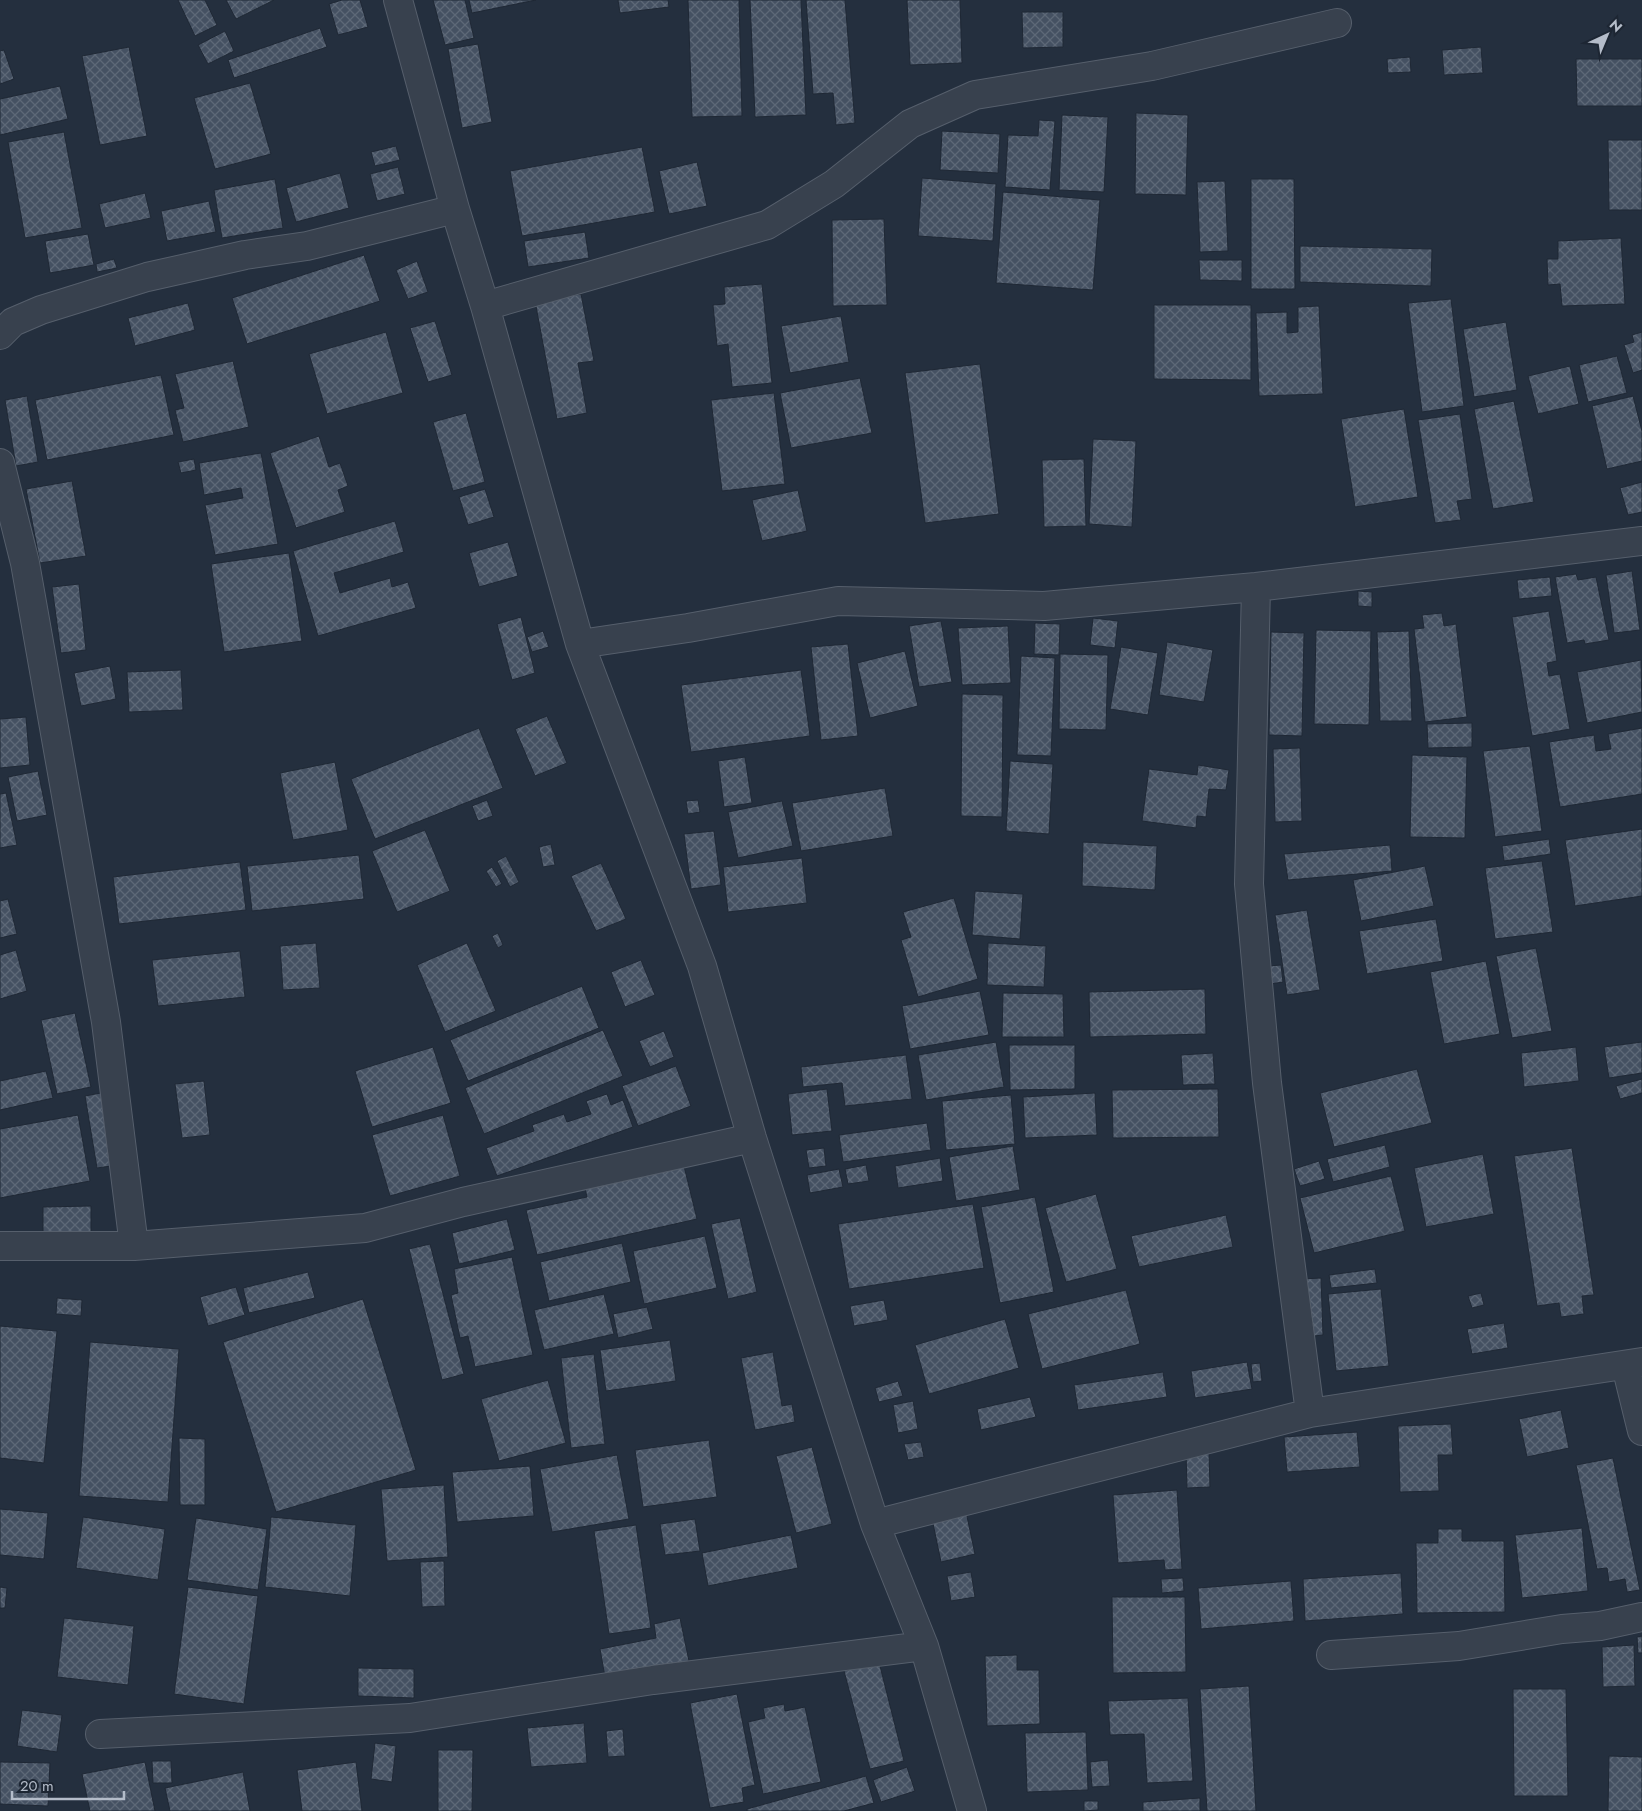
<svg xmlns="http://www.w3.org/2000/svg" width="1642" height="1811" font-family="Jost,sans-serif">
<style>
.building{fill:url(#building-cross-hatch);stroke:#1f2835}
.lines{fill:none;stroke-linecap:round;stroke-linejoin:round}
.minor-casing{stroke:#565f6c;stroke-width:30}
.minor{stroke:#38414e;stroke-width:28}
</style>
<defs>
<pattern id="building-cross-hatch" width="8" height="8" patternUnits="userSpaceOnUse" patternTransform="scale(1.25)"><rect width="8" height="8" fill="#455162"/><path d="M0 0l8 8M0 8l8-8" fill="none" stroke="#5d6877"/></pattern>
</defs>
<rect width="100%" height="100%" fill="#242f3e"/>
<!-- building -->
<path class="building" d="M178 0H205L217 25 195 36Z
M226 0H274L236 19Z
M342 0H360L368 27 338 35 329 4Z
M433 0H465L474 38 445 45Z
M469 0H536L472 13Z
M618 0H668L669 7 620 13Z
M688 0H739L742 116 692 117Z
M750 0H801L806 115 755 117Z
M806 0H845L855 123 836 125 833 93 813 94Z
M907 0H960L962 63 910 65Z
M1022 12H1063V47L1023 48Z
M320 28 327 47 234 78 228 60Z
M225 31 234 51 208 64 198 45Z
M478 44 492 122 462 128 448 49Z
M129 47 147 136 100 145 82 56Z
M1481 47 1483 73 1444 75 1442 50Z
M4 50 14 79 0 84V51Z
M1410 57 1411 72 1388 73 1387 59Z
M1576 59H1642V106H1577Z
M250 83 271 154 215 169 194 98Z
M60 86 68 119 0 135V99Z
M1136 113 1188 115 1186 195 1135 194Z
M1062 115 1108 117 1104 192 1059 190Z
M1039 120 1055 121 1050 190 1005 187 1008 135 1038 136Z
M942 131 1000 134 998 173 940 170Z
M64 132 82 228 25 238 8 142Z
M1608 140H1642V210H1609Z
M396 146 400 160 375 166 371 152Z
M642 147 655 212 522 236 510 171Z
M697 162 707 206 669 214 659 171Z
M398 167 405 194 377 201 370 174Z
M340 173 349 208 296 222 286 188Z
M922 178 996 184 993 241 918 236Z
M275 179 283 228 222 238 214 190Z
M1251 179H1294L1295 289H1251Z
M1225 181 1228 251 1200 252 1197 182Z
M1003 192 1100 200 1093 290 996 283Z
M145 193 151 218 105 228 99 204Z
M209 201 216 232 167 241 161 211Z
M884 219 887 305 833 306 832 220Z
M585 232 589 258 528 267 524 241Z
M88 234 94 265 50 273 45 241Z
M1621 238 1625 304 1562 306 1560 284 1548 285 1547 259H1558V241Z
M1300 246 1432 249 1431 286 1300 282Z
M364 255 380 301 247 344 232 298Z
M114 259 117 268 97 272 96 264Z
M1199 260H1242V281L1200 280Z
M417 261 428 292 408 299 396 270Z
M762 284 772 383 732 387 728 344 717 346 713 305 725 304 724 287Z
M581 294 594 361 578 363 587 413 557 419 535 301Z
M1451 299 1464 406 1422 412 1408 303Z
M188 303 195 330 135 346 128 318Z
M1154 305H1251V380L1154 379Z
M1319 306 1323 394 1259 396 1256 313 1287 312V333L1298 332V307Z
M841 316 849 362 790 373 781 326Z
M435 321 452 375 428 382 410 328Z
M1506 322 1517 390 1474 397 1463 329Z
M386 332 403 393 327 414 309 354Z
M1642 332V370L1633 373 1624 345 1634 342 1632 335Z
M1617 356 1627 393 1588 402 1579 365Z
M233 361 249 427 183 442 175 410 184 408 175 374Z
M980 364 999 514 925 523 905 373Z
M1570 366 1579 404 1538 414 1528 376Z
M161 375 174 435 47 460 35 400Z
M860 378 872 433 791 448 780 393Z
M774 393 785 484 722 491 711 400Z
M27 396 38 462 16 466 5 400Z
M1633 396 1642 431V461L1607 469 1592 406Z
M1514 401 1534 502 1493 509 1474 409Z
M1404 409 1418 497 1355 507 1341 419Z
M466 413 485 482 453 491 433 422Z
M1460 414 1472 499 1457 501 1461 520 1435 523 1418 420Z
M319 436 329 467 340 463 348 486 338 490 345 512 296 528 270 453Z
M1093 439 1136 441 1132 527 1089 524Z
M261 453 278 544 215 555 205 505 243 498 241 488 204 495 199 463Z
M194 459 196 470 181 473 178 462Z
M1084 459 1086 526 1044 527 1042 460Z
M72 481 86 556 40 563 26 489Z
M1642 482V512L1628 515 1620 488Z
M485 489 494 517 468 525 459 497Z
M798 490 807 531 762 541 752 500Z
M395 521 404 552 334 573 340 593 390 578 392 587 408 582 416 608 318 636 293 551Z
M508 542 518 576 479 587 469 553Z
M289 553 302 641 224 652 211 564Z
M1632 571 1640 630 1614 633 1606 575Z
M1576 574 1578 580 1596 577 1609 640 1585 644 1584 640 1567 643 1555 577Z
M1550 577 1552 596 1519 599 1517 580Z
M79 584 86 650 61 653 52 587Z
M1358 591 1372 592V607L1358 606Z
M1549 611 1557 661 1547 663 1549 676 1560 674 1570 729 1532 736 1512 617Z
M1442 613 1444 626 1456 624 1467 717 1425 722 1414 629 1424 628 1422 615Z
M521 617 535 673 512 680 497 624Z
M1093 618 1118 621 1115 648 1090 645Z
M941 621 952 682 919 687 909 626Z
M1035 623 1060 624 1059 655 1034 654Z
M1008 626 1011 683 962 685 958 628Z
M1316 630 1371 631 1369 725 1314 724Z
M543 631 549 647 532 652 527 637Z
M1409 631 1412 721H1380L1377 632Z
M1271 632 1304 633 1302 736 1269 735Z
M1167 642 1213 650 1204 702 1159 695Z
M848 644 858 736 821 740 811 647Z
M1121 647 1158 653 1148 715 1110 709Z
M905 651 918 706 870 718 857 663Z
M1060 654 1108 655 1106 730 1059 729Z
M1021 656 1055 658 1051 756 1017 755Z
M1641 660 1642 712 1587 723 1577 672Z
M110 666 116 699 81 706 74 673Z
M181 670 183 710 129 712 127 672Z
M801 670 810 736 691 752 681 685Z
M962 694 1003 695 1002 817 961 816Z
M547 716 567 763 535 776 515 729Z
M26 717 30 765 0 768V719Z
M1472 723V747L1428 748 1427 724Z
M479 728 503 788 375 839 351 779Z
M1642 728V794L1560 807 1549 742 1594 735 1596 751 1611 749 1608 734Z
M1530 746 1542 831 1495 837 1483 751Z
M1300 748 1302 821 1275 822 1273 749Z
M1412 755 1467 757 1465 838 1410 837Z
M745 757 752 803 724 807 718 761Z
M1010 761 1053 764 1049 834 1006 831Z
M335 762 348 830 293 840 280 773Z
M1198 765 1229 770 1226 790 1209 789 1206 817 1197 816 1196 828 1142 821 1149 769 1197 775Z
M38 771 47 815 17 821 8 777Z
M885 788 893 836 801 851 792 803Z
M6 793 17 845 0 848V794Z
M487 800 493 816 478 821 472 806Z
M698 800 700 812 688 814 686 801Z
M782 801 793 846 738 858 728 812Z
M1642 829V896L1575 906 1565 840Z
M425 830 450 891 397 912 372 851Z
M714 831 721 885 691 889 684 834Z
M1549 839 1551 854 1504 861 1502 846Z
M1083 842 1157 846 1155 890 1082 886Z
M551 844 555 865 543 867 539 847Z
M1390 845 1392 871 1288 880 1284 854Z
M359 855 364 899 252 911 247 866Z
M506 856 519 882 510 887 497 861Z
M802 858 807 903 728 912 723 867Z
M1542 861 1553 932 1495 939 1485 868Z
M240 862 246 910 119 924 113 877Z
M601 863 626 919 596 931 571 876Z
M1425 866 1434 906 1361 921 1353 880Z
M492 867 502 884 496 887 486 871Z
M975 891 1023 894 1020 939 972 935Z
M954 898 978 979 918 997 901 940 911 937 903 912Z
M8 899 17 934 0 938V901Z
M1307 910 1320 990 1287 995 1275 915Z
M1436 919 1443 961 1367 974 1359 931Z
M498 933 503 945 498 948 492 936Z
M316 943 320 988 283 990 280 946Z
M467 943 496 1011 445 1032 417 965Z
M988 943 1046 946 1044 987 987 985Z
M1536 948 1552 1031 1512 1038 1496 956Z
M16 950 27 991 0 999V955Z
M240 951 245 997 158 1006 152 960Z
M641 960 655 995 625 1007 611 972Z
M1486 961 1500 1034 1444 1044 1430 972Z
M1281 965 1283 982 1270 984 1268 966Z
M582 986 599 1028 468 1081 450 1040Z
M1205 989 1206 1034 1090 1037 1089 992Z
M980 991 989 1035 910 1049 902 1006Z
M1003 993 1063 994 1064 1037H1002Z
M75 1013 91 1087 57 1094 41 1020Z
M603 1030 623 1076 484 1134 465 1088Z
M664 1031 674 1057 650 1067 639 1041Z
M996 1042 1004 1087 926 1100 918 1055Z
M1642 1042V1073L1609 1078 1604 1047Z
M1009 1045H1075V1089L1010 1090Z
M433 1047 451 1103 372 1127 355 1071Z
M1576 1047 1579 1081 1524 1087 1521 1053Z
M1213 1053 1215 1084 1183 1085 1181 1055Z
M906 1055 912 1099 845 1106 842 1083 803 1087 801 1067Z
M676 1066 691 1106 638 1126 622 1086Z
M1417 1069 1432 1123 1334 1147 1320 1093Z
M46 1071 53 1098 0 1110V1081Z
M1642 1079V1093L1620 1099 1616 1086Z
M204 1081 210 1135 182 1138 175 1084Z
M827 1089 832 1131 792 1135 788 1094Z
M1218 1089 1219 1137 1113 1138 1112 1090Z
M106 1092 118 1165 97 1168 85 1096Z
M1095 1093 1097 1135 1025 1138 1023 1097Z
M607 1094 611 1105 623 1100 633 1127 497 1176 486 1148 534 1131 532 1125 564 1114 567 1122 591 1114 586 1101Z
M1011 1095 1015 1144 946 1150 942 1101Z
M78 1115 90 1181 0 1198V1129Z
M443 1115 460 1176 390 1196 372 1135Z
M927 1123 931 1150 843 1162 839 1135Z
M1385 1145 1390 1167 1333 1182 1327 1159Z
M1013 1146 1020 1190 956 1201 949 1157Z
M824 1148 826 1166 809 1168 806 1150Z
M1572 1148 1594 1295 1582 1296 1584 1314 1561 1317 1559 1303 1537 1306 1514 1156Z
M1483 1154 1494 1214 1426 1227 1414 1168Z
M940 1158 943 1181 898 1188 895 1166Z
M1319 1161 1325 1179 1300 1186 1294 1169Z
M683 1162 697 1219 537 1255 526 1210 587 1197 584 1184Z
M866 1165 869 1181 848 1184 845 1169Z
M839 1169 843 1187 810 1193 807 1175Z
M1391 1176 1405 1231 1314 1253 1300 1198Z
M1096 1194 1117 1269 1066 1282 1045 1208Z
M1035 1197 1054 1292 1000 1303 981 1207Z
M973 1204 984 1268 849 1289 838 1224Z
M91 1206V1237H43V1207Z
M1226 1215 1233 1247 1139 1267 1131 1236Z
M740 1218 757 1292 728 1299 711 1224Z
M507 1219 515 1250 459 1264 452 1233Z
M705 1236 717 1288 644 1304 633 1251Z
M622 1243 631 1282 549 1301 540 1262Z
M430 1244 464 1374 442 1380 409 1249Z
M512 1257 533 1355 475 1367 468 1336 460 1338 451 1295 458 1293 454 1269Z
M1375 1269 1377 1283 1331 1288 1329 1275Z
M308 1272 315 1298 249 1313 243 1288Z
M1321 1278 1323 1335 1305 1337 1302 1279Z
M236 1287 245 1315 208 1326 200 1297Z
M1381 1289 1389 1366 1336 1371 1328 1294Z
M1126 1290 1140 1344 1042 1369 1028 1314Z
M1481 1293 1484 1305 1472 1308 1468 1296Z
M604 1294 614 1334 544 1350 534 1310Z
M57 1298 82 1300 81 1316 56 1314Z
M363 1299 416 1470 276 1512 223 1342Z
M884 1300 888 1320 854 1326 850 1306Z
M647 1307 653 1329 618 1338 613 1314Z
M1005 1319 1019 1368 929 1394 915 1345Z
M1504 1323 1508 1348 1472 1354 1467 1329Z
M0 1326 57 1331 44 1463 0 1458Z
M670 1340 676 1381 606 1391 600 1350Z
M90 1342 179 1349 168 1502 79 1496Z
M773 1352 782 1406 792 1404 795 1422 755 1430 741 1358Z
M594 1354 605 1444 571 1448 561 1358Z
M1247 1362 1252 1389 1195 1398 1191 1371Z
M1260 1363 1262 1381 1253 1382 1251 1364Z
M1163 1372 1167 1397 1078 1410 1074 1385Z
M548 1380 566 1443 499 1461 481 1399Z
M898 1381 903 1396 879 1402 875 1388Z
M1030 1397 1036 1417 981 1430 977 1409Z
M913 1401 918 1429 898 1433 893 1405Z
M1561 1410 1569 1448 1527 1457 1519 1419Z
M1451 1424 1453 1455H1438L1439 1491 1400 1492 1398 1426Z
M1357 1432 1360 1467 1287 1472 1284 1437Z
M179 1438 205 1439V1505H180Z
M709 1440 717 1497 643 1507 635 1450Z
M921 1442 924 1457 908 1460 904 1444Z
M812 1447 832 1524 796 1533 776 1456Z
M1186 1452H1209L1210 1487 1187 1488Z
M617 1455 629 1519 552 1532 540 1469Z
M1613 1458 1640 1590 1627 1592 1625 1579 1609 1582 1607 1568 1597 1569 1576 1465Z
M530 1466 534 1516 457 1522 452 1472Z
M444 1485 448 1557 387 1561 381 1489Z
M1177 1490 1182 1569 1165 1570 1164 1560 1118 1563 1113 1495Z
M965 1507 975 1554 941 1562 931 1514Z
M0 1509 48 1513 44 1559 0 1555Z
M83 1517 165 1529 158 1580 76 1568Z
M271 1517 356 1525 350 1596 265 1587Z
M196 1518 267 1529 258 1590 187 1580Z
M695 1519 700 1551 665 1555 660 1524Z
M636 1525 651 1628 609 1634 594 1531Z
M1582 1528 1588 1591 1522 1598 1515 1535Z
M1438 1529H1462V1541H1504L1505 1612 1417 1613 1416 1543H1438Z
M791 1535 798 1568 708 1586 702 1553Z
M444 1561 445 1606 422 1607 420 1562Z
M971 1572 975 1597 951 1601 947 1576Z
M1401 1573 1403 1614 1305 1621 1303 1579Z
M1183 1578 1184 1591 1162 1593 1161 1579Z
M1291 1581 1294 1621 1201 1629 1198 1588Z
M0 1587 7 1588 5 1608H0Z
M188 1587 258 1596 244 1704 174 1694Z
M1112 1597H1185L1186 1672 1113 1673Z
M64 1618 134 1626 128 1685 57 1677Z
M680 1618 689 1661 605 1677 600 1649 656 1638 654 1624Z
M1642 1636V1653H1638L1637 1637Z
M1634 1645 1635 1686 1603 1687 1602 1647Z
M1017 1655V1670H1039L1040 1724 987 1726 985 1656Z
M879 1662 904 1761 870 1769 844 1671Z
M358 1668 414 1669V1698L358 1696Z
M1249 1686 1256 1811H1207L1200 1689Z
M1513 1689H1566L1568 1796H1514Z
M737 1694 755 1785 742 1788 744 1802 710 1808 690 1703Z
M1188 1698 1193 1781 1147 1783 1144 1734 1110 1735 1108 1701Z
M784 1704 785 1711 805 1707 821 1782 763 1794 748 1722 765 1718 763 1708Z
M22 1710 62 1715 57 1752 17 1746Z
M584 1723 587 1763 531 1767 527 1728Z
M623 1729 625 1756 608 1757 606 1731Z
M1086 1732 1088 1790 1027 1792 1025 1733Z
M375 1743 396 1746 392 1782 371 1779Z
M438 1750H473L472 1811H438Z
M1609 1756 1642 1757V1811H1608Z
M1108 1760 1110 1786 1092 1787 1090 1762Z
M152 1761H171L172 1783H153Z
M0 1762 50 1763 48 1806 0 1804Z
M145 1762 155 1811H90L82 1774Z
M356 1762 362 1811H302L297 1770Z
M907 1767 915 1791 881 1802 873 1780Z
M243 1772 250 1811H170L165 1788Z
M866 1776 874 1803 844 1811H747V1809Z
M1200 1798V1811H1143V1802Z
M1084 1801H1098V1810L1084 1811Z"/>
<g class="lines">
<defs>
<path id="minor" d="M398 0 455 209 485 306 580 644 702 966 752 1138 875 1524 924 1646 972 1811
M485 306 767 225 834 184 910 124 975 95 1152 66 1337 23
M0 335 13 322 41 310 147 277 245 255 307 246 455 209
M0 463 25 563 106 1022 134 1246
M1256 587 1249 884 1267 1083 1310 1413
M580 644 688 628 838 601 1044 606 1256 587 1642 541
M0 1246H134L365 1228 463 1202 752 1138
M1626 1366 1642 1431
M875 1524 1310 1413 1642 1362
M1331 1655 1459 1646 1562 1629 1600 1626 1642 1617
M100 1734 410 1718 653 1680 924 1646"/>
</defs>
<!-- minor casing -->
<use href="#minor" class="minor-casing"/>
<!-- minor -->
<use href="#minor" class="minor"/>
</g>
<!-- north arrow -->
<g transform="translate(1607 35) rotate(44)" stroke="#1d2633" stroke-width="4" paint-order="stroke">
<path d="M0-4L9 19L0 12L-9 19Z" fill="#b4bcc9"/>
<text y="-8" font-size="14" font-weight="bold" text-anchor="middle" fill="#b4bcc9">N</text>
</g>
<!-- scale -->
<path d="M12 1791v8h112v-8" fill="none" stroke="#b4bcc9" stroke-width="2.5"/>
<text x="20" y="1791" font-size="15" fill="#b4bcc9" stroke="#1d2633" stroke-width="4" paint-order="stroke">20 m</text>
</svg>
